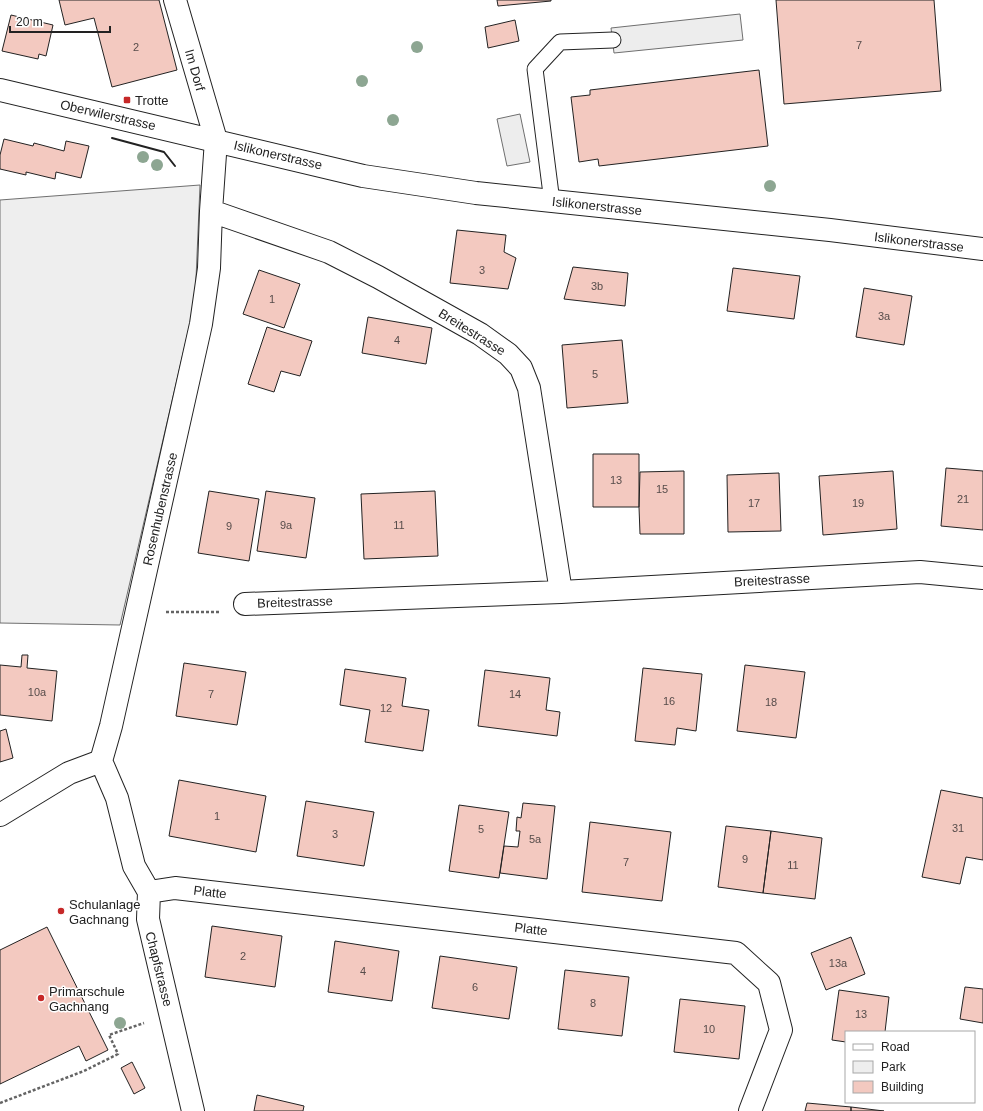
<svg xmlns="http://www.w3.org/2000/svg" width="983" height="1111" font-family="Helvetica,sans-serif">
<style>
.green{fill:#eee;stroke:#6f6f6f}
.parking{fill:#ededed;stroke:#6f6f6f}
.building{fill:#f3c9c0;stroke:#222}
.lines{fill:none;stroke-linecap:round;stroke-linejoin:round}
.lane-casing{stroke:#222;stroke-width:17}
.street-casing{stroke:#222;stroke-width:24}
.secondary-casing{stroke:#222;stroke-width:24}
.path{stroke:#646464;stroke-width:2.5;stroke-dasharray:3 2;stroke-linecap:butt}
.lane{stroke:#fff;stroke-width:15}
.street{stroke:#fff;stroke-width:22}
.secondary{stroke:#fff;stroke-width:22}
.wall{stroke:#222;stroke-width:2}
.tree{fill:#8da692}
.poi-dot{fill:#c62828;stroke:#fff;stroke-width:1.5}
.labels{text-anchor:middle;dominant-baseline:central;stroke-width:3;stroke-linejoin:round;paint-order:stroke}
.number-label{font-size:11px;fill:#564c4a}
.street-label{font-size:13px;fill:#222;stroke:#fff}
.poi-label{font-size:13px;fill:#222;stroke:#fff;text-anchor:start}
</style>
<rect width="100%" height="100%" fill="#fff"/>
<!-- green -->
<path class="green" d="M200 185 195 302 120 625 0 623V200Z"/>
<!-- parking -->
<path class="parking" d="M740 14 743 40 614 53 611 28Z
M520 114 530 162 507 166 497 119Z"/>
<!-- building -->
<path class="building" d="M59 0H159L177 70 112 87 94 18 65 25Z
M497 0H551V1L498 6Z
M776 0H934L941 91 784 104Z
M11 15 53 25 46 56 39 54 38 59 2 51Z
M515 20 519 41 488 48 485 27Z
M759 70 768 146 599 166 598 159 579 162 571 97 590 95V90Z
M4 139 33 146 34 143 64 151 66 141 89 146 81 178 56 172 55 179 26 172V175L0 169V155Z
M457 230 506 235 504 252 516 258 508 289 450 283Z
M573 267 628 273 625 306 564 299Z
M733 268 800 276 794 319 727 311Z
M259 270 300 284 284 328 243 314Z
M864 288 912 296 904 345 856 337Z
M368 317 432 328 426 364 362 353Z
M267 327 312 341 300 376 281 371 274 392 248 384Z
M622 340 628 403 567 408 562 345Z
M593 454H639V507H593Z
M946 468 983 471V530L941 526Z
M684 471V534H640L639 507 640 472Z
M893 471 897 529 823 535 819 476Z
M779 473 781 531 728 532 727 475Z
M209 491 259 499 249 561 198 553Z
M266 491 315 498 306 558 257 551Z
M435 491 438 556 364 559 361 494Z
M22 655H28L27 668 57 671 52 721 0 715V665L21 667Z
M184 663 246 672 237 725 176 716Z
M745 665 805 672 796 738 737 731Z
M643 668 702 674 696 731 677 728 675 745 635 741Z
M345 669 406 678 402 706 429 710 423 751 365 742 370 710 340 705Z
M485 670 550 678 546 710 560 712 557 736 478 726Z
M6 729 13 758 0 762V731Z
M179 780 266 796 256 852 169 836Z
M941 790 983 798V860L966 857 960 884 922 877Z
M306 801 374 812 364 866 297 856Z
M523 803 555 806 547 879 500 873 504 846 518 847 520 831H516L517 817 521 818Z
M459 805 509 812 499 878 449 871Z
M590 822 671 832 662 901 582 892Z
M726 826 771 831 763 893 718 887Z
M771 831 822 838 815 899 763 893Z
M212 926 282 936 275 987 205 977Z
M47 927 108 1050 86 1061 79 1046 0 1084V950Z
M851 937 865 974 826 990 811 953Z
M335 941 399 951 392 1001 328 992Z
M440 956 517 967 509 1019 432 1008Z
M565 970 629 977 622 1036 558 1029Z
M965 987 983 989V1023L960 1019Z
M839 990 889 997 885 1032H846V1042L832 1040Z
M680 999 745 1006 739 1059 674 1052Z
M132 1062 145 1088 134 1094 121 1068Z
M257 1095 304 1106 303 1111H254Z
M807 1103 851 1107V1111H805Z
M851 1107 884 1111H851Z"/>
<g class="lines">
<defs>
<path id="lane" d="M552 202 535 69 560 42 613 40"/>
<path id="street" d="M211 211 329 252 378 277 480 334 508 354 521 368 529 388 561 592
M245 604 561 592 920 572 983 578
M101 761 111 726 201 324 209 268 211 211 216 140
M101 761 117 798 134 866 149 892 148 919 193 1111
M0 815 69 773 101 761
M149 892 175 888 736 953 769 983 781 1030 750 1111"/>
<path id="secondary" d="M175 0 216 140
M0 90 363 176 476 193 830 230 983 249"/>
</defs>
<!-- lane casing -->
<use href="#lane" class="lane-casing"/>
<!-- street casing -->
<use href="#street" class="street-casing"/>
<!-- secondary casing -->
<use href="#secondary" class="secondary-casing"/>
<!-- path -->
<path class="path" d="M166 612H219
M0 1103 84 1071 118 1054 109 1035 144 1023"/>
<!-- lane -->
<use href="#lane" class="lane"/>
<!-- street -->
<use href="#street" class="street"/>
<!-- secondary -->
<use href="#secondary" class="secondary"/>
<!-- wall -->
<path class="wall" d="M112 138 164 152 175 166"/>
</g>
<!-- trees -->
<g class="tree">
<circle cx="417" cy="47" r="6"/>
<circle cx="362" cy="81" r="6"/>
<circle cx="393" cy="120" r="6"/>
<circle cx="143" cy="157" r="6"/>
<circle cx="157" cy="165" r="6"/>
<circle cx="770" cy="186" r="6"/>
<circle cx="120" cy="1023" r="6"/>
</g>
<!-- markers -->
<g class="poi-dot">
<rect x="123" y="96" width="8" height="8" rx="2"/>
<circle cx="61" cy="911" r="4"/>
<circle cx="41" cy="998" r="4"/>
</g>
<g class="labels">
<!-- number labels -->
<g class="number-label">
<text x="859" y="45">7</text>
<text x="136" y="47">2</text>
<text x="482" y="270">3</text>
<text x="597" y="286">3b</text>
<text x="272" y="299">1</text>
<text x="884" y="316">3a</text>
<text x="397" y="340">4</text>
<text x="595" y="374">5</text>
<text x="616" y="480">13</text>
<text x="662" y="489">15</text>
<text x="963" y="499">21</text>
<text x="754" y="503">17</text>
<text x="858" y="503">19</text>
<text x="286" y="525">9a</text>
<text x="399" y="525">11</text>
<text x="229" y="526">9</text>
<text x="37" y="692">10a</text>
<text x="211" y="694">7</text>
<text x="515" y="694">14</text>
<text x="669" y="701">16</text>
<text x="771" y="702">18</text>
<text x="386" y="708">12</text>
<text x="217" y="816">1</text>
<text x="958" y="828">31</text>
<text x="481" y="829">5</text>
<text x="335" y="834">3</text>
<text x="535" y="839">5a</text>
<text x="745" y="859">9</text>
<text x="626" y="862">7</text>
<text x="793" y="865">11</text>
<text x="243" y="956">2</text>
<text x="838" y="963">13a</text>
<text x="363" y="971">4</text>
<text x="475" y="987">6</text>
<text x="593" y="1003">8</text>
<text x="861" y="1014">13</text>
<text x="709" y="1029">10</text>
</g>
<!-- street labels -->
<g class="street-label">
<text transform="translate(195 70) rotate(74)">Im Dorf</text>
<text transform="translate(108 115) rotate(13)">Oberwilerstrasse</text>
<text transform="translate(278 155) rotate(13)">Islikonerstrasse</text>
<text transform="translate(597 206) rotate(6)">Islikonerstrasse</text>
<text transform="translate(919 242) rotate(7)">Islikonerstrasse</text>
<text transform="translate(472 332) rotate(32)">Breitestrasse</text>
<text transform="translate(160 509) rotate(-77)">Rosenhubenstrasse</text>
<text transform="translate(772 580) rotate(-3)">Breitestrasse</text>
<text transform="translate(295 602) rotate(-2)">Breitestrasse</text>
<text transform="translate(210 892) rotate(7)">Platte</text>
<text transform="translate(531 929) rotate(7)">Platte</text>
<text transform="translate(159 969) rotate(76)">Chapfstrasse</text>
</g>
<!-- poi labels -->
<g class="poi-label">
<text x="135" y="100">Trotte</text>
<text x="69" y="904">Schulanlage<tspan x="69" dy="15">Gachnang</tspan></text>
<text x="49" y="991">Primarschule<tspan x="49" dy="15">Gachnang</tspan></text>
</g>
</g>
<!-- legend -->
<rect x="845" y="1031" width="130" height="72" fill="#ffffff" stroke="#a7a7a7"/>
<rect x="853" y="1044" width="20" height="6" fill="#ffffff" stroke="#a7a7a7"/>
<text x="881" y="1051" font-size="12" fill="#222222">Road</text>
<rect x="853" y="1061" width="20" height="12" fill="#eeeeee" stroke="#a7a7a7"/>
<text x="881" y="1071" font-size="12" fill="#222222">Park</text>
<rect x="853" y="1081" width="20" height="12" fill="#f3c9c0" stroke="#a7a7a7"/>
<text x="881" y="1091" font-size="12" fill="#222222">Building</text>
<!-- scale -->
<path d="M10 26v6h100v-6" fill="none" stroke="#222222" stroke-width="2"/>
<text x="16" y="26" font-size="12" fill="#222222" stroke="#ffffff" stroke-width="3" paint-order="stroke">20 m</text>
</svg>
